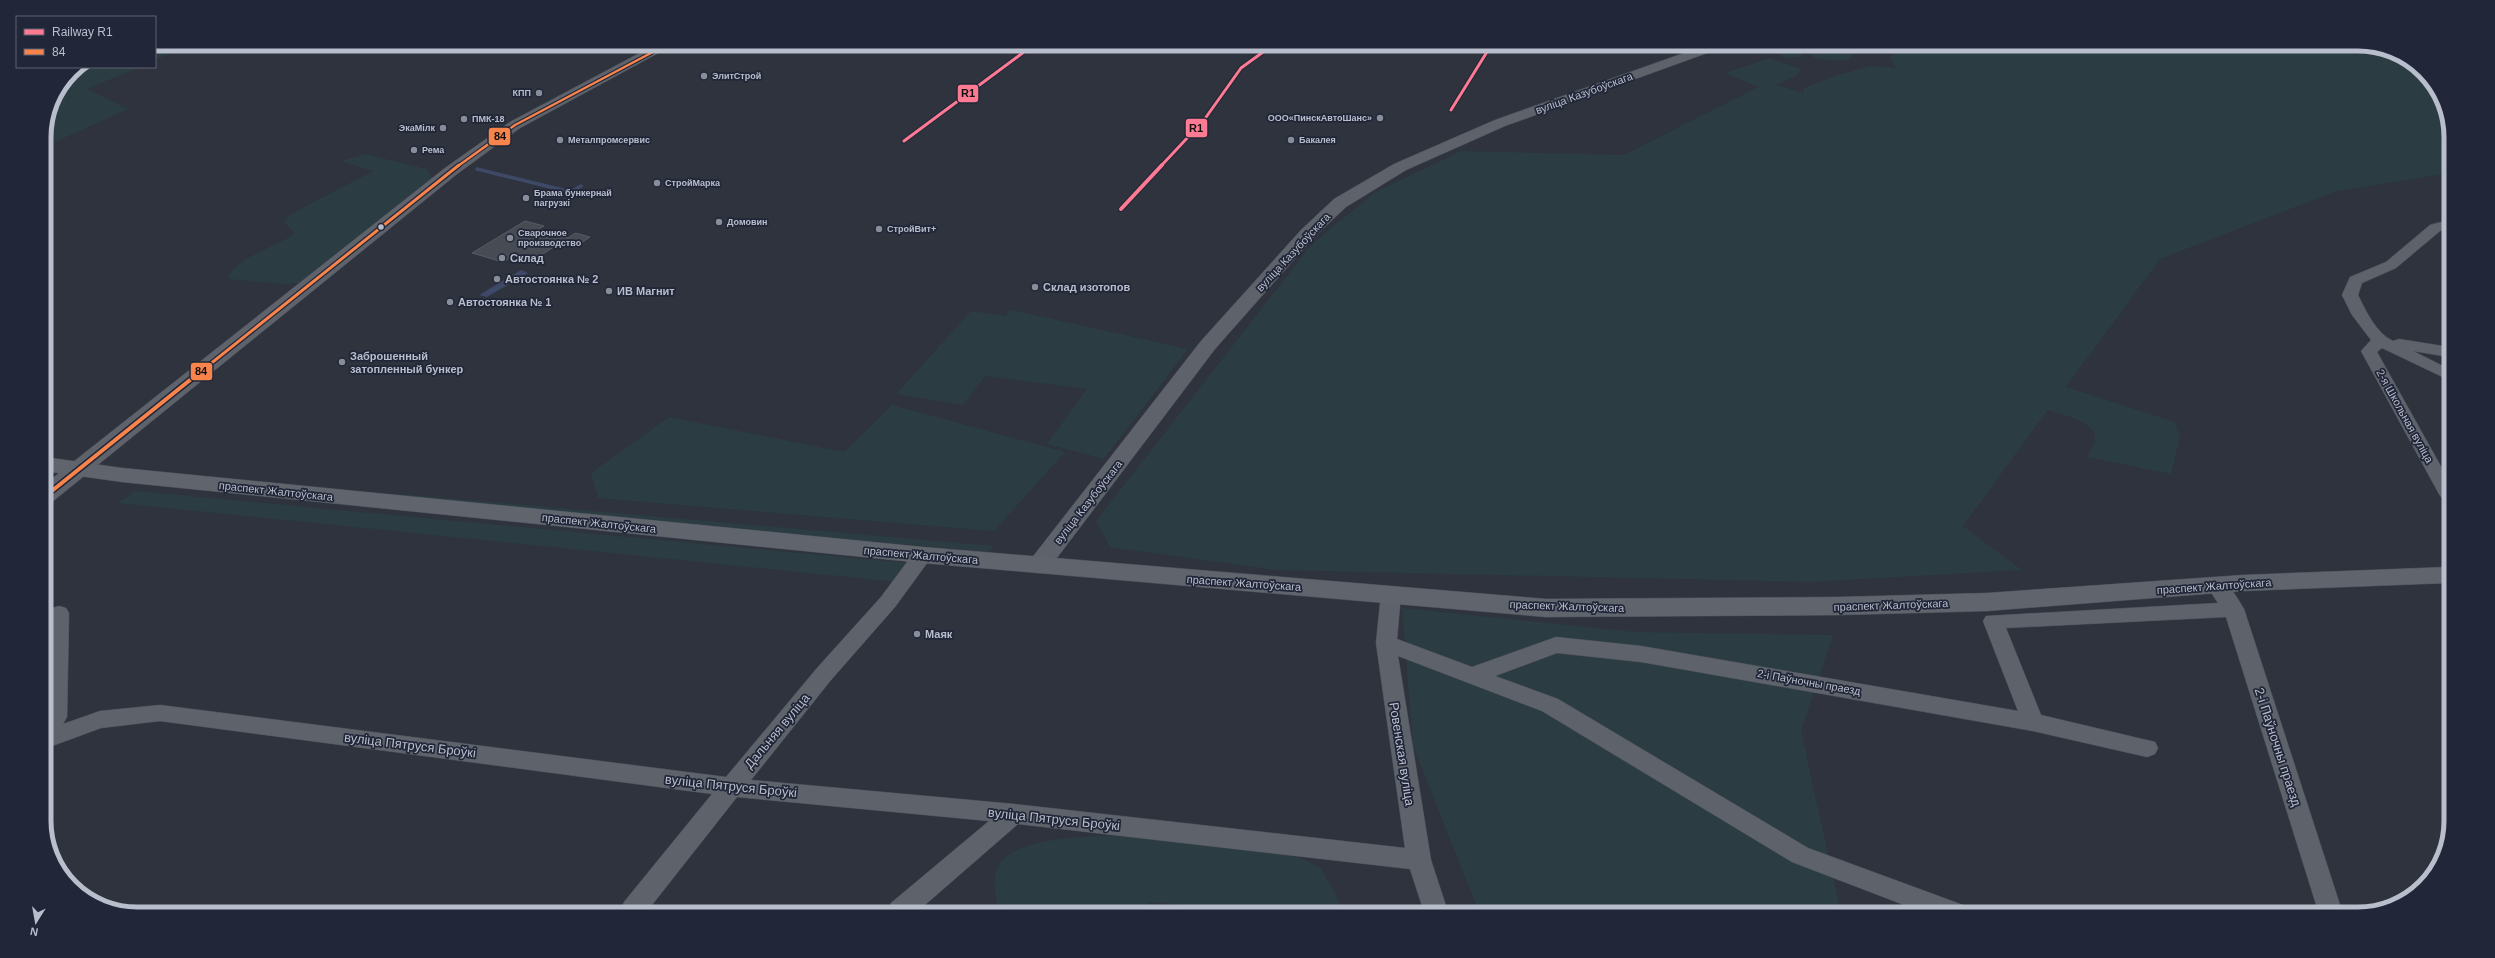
<svg xmlns="http://www.w3.org/2000/svg" width="2495" height="958" font-family="Arial,sans-serif">
<style>
.green{fill:#2b3c43}
.water{fill:#3d4967}
.lines{fill:none;stroke-linecap:round;stroke-linejoin:round}
.stream{stroke:#3d4967;stroke-width:3.5}
.building{fill:#474b54;stroke:#565b64}
.minor-casing{stroke:#4c4f57;stroke-width:1}
.tertiary-casing{stroke:#4c4f57;stroke-width:1}
.primary-casing{stroke:#4c5059;stroke-width:1}
.minor{fill:#5e626a;fill-rule:evenodd}
.tertiary{fill:#5e626a;fill-rule:evenodd}
.primary{fill:#60646c;fill-rule:evenodd}
.bus-1-far2-casing{stroke:#212738;stroke-width:4.5}
.bus-1-far1-casing{stroke:#212738;stroke-width:5.5}
.bus-1-casing{stroke:#212738;stroke-width:7}
.bus-1-far2{stroke:#f8844c;stroke-width:2.5}
.bus-1-far1{stroke:#f8844c;stroke-width:3}
.bus-1{stroke:#f8844c;stroke-width:4}
.rail-1-far1-casing{stroke:#212738;stroke-width:5}
.rail-1-casing{stroke:#212738;stroke-width:6}
.rail-1-far1{stroke:#fe7a93;stroke-width:3}
.rail-1{stroke:#fe7a93;stroke-width:4}
.poi-dot{fill:#888d9a;stroke:#212738;stroke-width:1.5}
.bus-dot{fill:#b9becc;stroke:#212738;stroke-width:1.5}
.labels{text-anchor:middle;dominant-baseline:central;stroke-width:3.5;stroke-linejoin:round;paint-order:stroke}
.far-poi-label{font-size:9px;font-weight:bold;fill:#b9becc;stroke:#212738;text-anchor:start}
.street-label{font-size:11px;fill:#b9becc;stroke:#212738}
.poi-label{font-size:11px;font-weight:bold;fill:#b9becc;stroke:#212738;text-anchor:start}
.near-street-label{font-size:13px;fill:#b9becc;stroke:#212738}
.rim{fill:none;stroke:#b9becc;stroke-width:5}
.line-badge{stroke:#212738;stroke-width:1.5}
.pale-badge-label{font-size:11px;text-anchor:middle;font-weight:bold;fill:#111}
</style>
<rect width="100%" height="100%" fill="#2e333d"/>
<!-- green -->
<path class="green" d="M155 44H193L155 60Z
M1781 48H1796L1803 54 1800 57 1786 58 1773 51Z
M1804 48H1852L1855 54 1848 60C1836 61 1809 62 1804 48Z
M1908 48 2388 49 2432 80 2451 130 2450 173 2337 191 2160 259 2066 387 2175 422 2180 438 2171 474 2087 457C2089 452 2094 446 2095 440 2097 421 2062 415 2048 410L1963 526 2022 570 1809 582 1275 570 1110 547 1096 521 1312 244 1374 193 1461 151 1624 155 1758 87 1725 73 1770 58 1801 69 1796 76 1776 85 1804 93V88L1837 75 1871 66 1896 68 1889 56Z
M77 67H140L87 89 128 109 44 147C44 119 52 84 77 67Z
M366 154 427 169 433 180 301 283 285 284 228 279C231 259 281 245 295 233L284 222 291 214 373 171 340 161Z
M1011 310 1188 349 1104 459 1047 444 1087 389 985 376 963 405 896 394 971 311 1005 316Z
M892 405 1065 452 994 531 598 498 591 473 669 417 844 452Z
M135 491 907 563 898 582 118 503Z
M387 493 994 546 988 552 383 497Z
M1402 608 1635 632 1833 635 1801 731 1841 913 1479 912 1413 746Z
M1125 835 1288 852 1320 867 1338 899 1340 912 1200 911 1188 906 1150 902 1143 911H1059L997 904C995 890 992 878 999 865 1014 836 1097 836 1125 835Z"/>
<!-- water -->
<path class="water" d="M521 270 528 273 487 297 479 295Z"/>
<g class="lines">
<!-- stream -->
<path class="stream" d="M477 169 571 192 581 186"/>
</g>
<!-- building -->
<path class="building" d="M525 221 544 226 537 230 568 238 575 233 590 237 575 247 560 243 535 259 517 254 503 262 472 253Z"/>
<g class="lines">
<defs>
<path id="minor" d="M2450 220V228L2440 231 2396 268 2362 283 2358 295C2366 311 2376 333 2393 341L2399 339 2449 347V357L2413 351 2449 369V380L2382 348 2377 352 2448 479V500L2442 498 2439 494 2361 351 2371 340 2352 315 2342 295 2350 277 2386 262 2430 225Z
M923 548 930 550 933 555 895 607 831 680 751 780 1014 804 1405 848 1376 643 1381 594 1384 589 1391 587 1398 589 1401 594 1397 639 1472 667 1556 637 1641 646 2018 711 1983 621 1986 616 2218 603 2206 585 2209 580C2226 575 2236 596 2244 609L2343 914H2319L2226 617 2006 628 2041 715 2155 742 2158 748 2155 754 2147 757 2033 731 1641 662 1557 653 1495 676 1558 699 1808 848 1963 905 1966 913H1925L1792 862 1542 711 1398 656 1431 860 1448 912H1424L1410 869 1018 824 918 911H888L891 903 989 821 737 797 648 910H621L624 902 712 794 160 721 101 728 44 749 49 613 52 608 59 606 66 608 69 613 67 717 63 724 100 711 160 705 726 777 817 668 881 597 916 550Z"/>
<path id="tertiary" d="M655 45H673L520 128 457 174 52 502 44 504V485L445 168 510 122Z
M1701 47 1721 48 1505 126 1406 170 1346 207 1313 238 1215 349 1047 571 1039 573 1031 571 1027 565 1031 559 1201 341 1301 230 1334 199 1394 164 1495 120Z"/>
<path id="primary" d="M44 457 122 468 923 547 1546 599 1839 597 1987 593 2243 575 2448 567V583L2243 591 1987 611 1839 615 1546 617 923 563 122 482 44 471Z"/>
</defs>
<!-- minor casing -->
<use href="#minor" class="minor-casing"/>
<!-- tertiary casing -->
<use href="#tertiary" class="tertiary-casing"/>
<!-- primary casing -->
<use href="#primary" class="primary-casing"/>
<!-- minor -->
<use href="#minor" class="minor"/>
<!-- tertiary -->
<use href="#tertiary" class="tertiary"/>
<!-- primary -->
<use href="#primary" class="primary"/>
<defs>
<path id="bus-1-far2" d="M458 166 515 125 666 45"/>
<path id="bus-1-far1" d="M199 373 459 165"/>
<path id="bus-1" d="M53 490 200 372"/>
</defs>
<!-- bus-1-far2 casing -->
<use href="#bus-1-far2" class="bus-1-far2-casing"/>
<!-- bus-1-far1 casing -->
<use href="#bus-1-far1" class="bus-1-far1-casing"/>
<!-- bus-1 casing -->
<use href="#bus-1" class="bus-1-casing"/>
<!-- bus-1-far2 -->
<use href="#bus-1-far2" class="bus-1-far2"/>
<!-- bus-1-far1 -->
<use href="#bus-1-far1" class="bus-1-far1"/>
<!-- bus-1 -->
<use href="#bus-1" class="bus-1"/>
<defs>
<path id="rail-1-far1" d="M1451 110 1490 47
M904 141 1032 46
M1161 166 1204 120 1241 68 1270 47"/>
<path id="rail-1" d="M1121 209 1162 165"/>
</defs>
<!-- rail-1-far1 casing -->
<use href="#rail-1-far1" class="rail-1-far1-casing"/>
<!-- rail-1 casing -->
<use href="#rail-1" class="rail-1-casing"/>
<!-- rail-1-far1 -->
<use href="#rail-1-far1" class="rail-1-far1"/>
<!-- rail-1 -->
<use href="#rail-1" class="rail-1"/>
</g>
<!-- markers -->
<g class="poi-dot">
<circle cx="704" cy="76" r="4"/>
<circle cx="539" cy="93" r="4"/>
<circle cx="1380" cy="118" r="4"/>
<circle cx="464" cy="119" r="4"/>
<circle cx="443" cy="128" r="4"/>
<circle cx="560" cy="140" r="4"/>
<circle cx="1291" cy="140" r="4"/>
<circle cx="414" cy="150" r="4"/>
<circle cx="657" cy="183" r="4"/>
<circle cx="526" cy="198" r="4"/>
<circle cx="719" cy="222" r="4"/>
<circle cx="879" cy="229" r="4"/>
<circle cx="510" cy="238" r="4"/>
<circle cx="502" cy="258" r="4"/>
<circle cx="497" cy="279" r="4"/>
<circle cx="1035" cy="287" r="4"/>
<circle cx="609" cy="291" r="4"/>
<circle cx="450" cy="302" r="4"/>
<circle cx="342" cy="362" r="4"/>
<circle cx="917" cy="634" r="4"/>
</g>
<circle class="bus-dot" cx="381" cy="227" r="3.5"/>
<g class="labels">
<!-- far-poi labels -->
<g class="far-poi-label">
<text x="712" y="76">ЭлитСтрой</text>
<text x="531" y="93" text-anchor="end">КПП</text>
<text x="1372" y="118" text-anchor="end">ООО«ПинскАвтоШанс»</text>
<text x="472" y="119">ПМК-18</text>
<text x="435" y="128" text-anchor="end">ЭкаМілк</text>
<text x="568" y="140">Металпромсервис</text>
<text x="1299" y="140">Бакалея</text>
<text x="422" y="150">Рема</text>
<text x="665" y="183">СтройМарка</text>
<text x="534" y="193">Брама бункернай<tspan x="534" dy="10">пагрузкі</tspan></text>
<text x="727" y="222">Домовин</text>
<text x="887" y="229">СтройВит+</text>
<text x="518" y="233">Сварочное<tspan x="518" dy="10">производство</tspan></text>
</g>
<!-- street labels -->
<g class="street-label">
<text transform="translate(1584 93) rotate(-20)">вуліца Казубоўскага</text>
<text transform="translate(1293 252) rotate(-47)">вуліца Казубоўскага</text>
<text transform="translate(2405 416) rotate(61)">2-я Школьная вуліца</text>
<text transform="translate(276 491) rotate(6)">праспект Жалтоўскага</text>
<text transform="translate(1088 502) rotate(-52)">вуліца Казубоўскага</text>
<text transform="translate(599 523) rotate(6)">праспект Жалтоўскага</text>
<text transform="translate(921 555) rotate(5)">праспект Жалтоўскага</text>
<text transform="translate(1244 583) rotate(4)">праспект Жалтоўскага</text>
<text transform="translate(2214 586) rotate(-4)">праспект Жалтоўскага</text>
<text transform="translate(1891 605) rotate(-2)">праспект Жалтоўскага</text>
<text transform="translate(1567 606) rotate(2)">праспект Жалтоўскага</text>
<text transform="translate(1809 682) rotate(10)">2-і Паўночны праезд</text>
</g>
<!-- poi labels -->
<g class="poi-label">
<text x="510" y="258">Склад</text>
<text x="505" y="279">Автостоянка № 2</text>
<text x="1043" y="287">Склад изотопов</text>
<text x="617" y="291">ИВ Магнит</text>
<text x="458" y="302">Автостоянка № 1</text>
<text x="350" y="356">Заброшенный<tspan x="350" dy="13">затопленный бункер</tspan></text>
<text x="925" y="634">Маяк</text>
</g>
<!-- near-street labels -->
<g class="near-street-label">
<text transform="translate(777 731) rotate(-50)">Дальняя вуліца</text>
<text transform="translate(410 745) rotate(7)">вуліца Пятруся Броўкі</text>
<text transform="translate(2278 747) rotate(72)">2-і Паўночны праезд</text>
<text transform="translate(1402 754) rotate(81)">Ровенская вуліца</text>
<text transform="translate(731 786) rotate(6)">вуліца Пятруся Броўкі</text>
<text transform="translate(1054 819) rotate(6)">вуліца Пятруся Броўкі</text>
</g>
</g>
<!-- crop -->
<path d="M0 0H2495V958H0ZM137 51H2358A86 86 0 0 1 2444 137V821A86 86 0 0 1 2358 907H137A86 86 0 0 1 51 821V137A86 86 0 0 1 137 51Z" fill="#212738" fill-rule="evenodd"/>
<path class="rim" d="M137 51H2358A86 86 0 0 1 2444 137V821A86 86 0 0 1 2358 907H137A86 86 0 0 1 51 821V137A86 86 0 0 1 137 51Z"/>
<g class="line-badge">
<rect x="957" y="84" width="22" height="19" rx="4" fill="#fe7a93"/>
<rect x="1185" y="118" width="23" height="20" rx="4" fill="#fe7a93"/>
<rect x="488" y="127" width="23" height="19" rx="4" fill="#f8844c"/>
<rect x="190" y="362" width="23" height="19" rx="4" fill="#f8844c"/>
</g>
<g class="pale-badge-label">
<text x="968" y="97">R1</text>
<text x="1196" y="132">R1</text>
<text x="500" y="140">84</text>
<text x="201" y="375">84</text>
</g>
<!-- legend -->
<rect x="16" y="16" width="140" height="52" fill="#212738" stroke="#5e6373"/>
<rect x="24" y="29" width="20" height="6" fill="#fe7a93" stroke="#5e6373"/>
<text x="52" y="36" font-size="12" fill="#b9becc">Railway R1</text>
<rect x="24" y="49" width="20" height="6" fill="#f8844c" stroke="#5e6373"/>
<text x="52" y="56" font-size="12" fill="#b9becc">84</text>
<!-- north arrow -->
<g transform="translate(36 922) rotate(191)" stroke="#212738" stroke-width="3" paint-order="stroke">
<path d="M0-3L7 15L0 10L-7 15Z" fill="#b9becc"/>
<text y="-6" font-size="11" font-weight="bold" text-anchor="middle" fill="#b9becc">N</text>
</g>
</svg>
